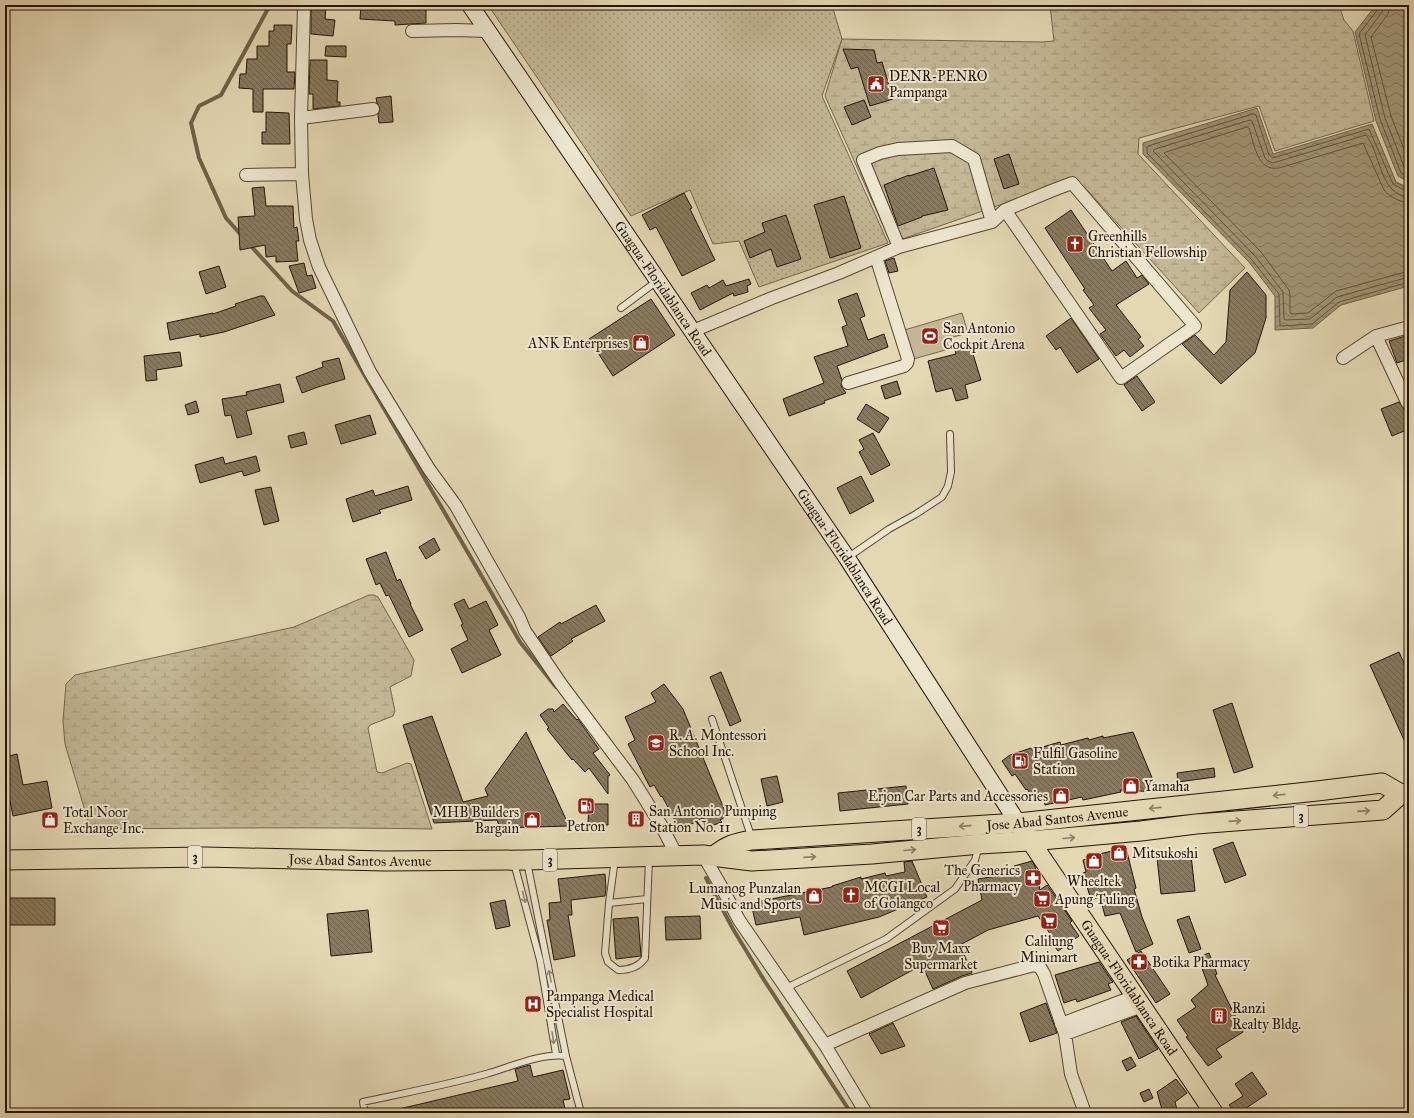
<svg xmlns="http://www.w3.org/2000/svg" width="1414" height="1118" font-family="'IM FELL Great Primer',serif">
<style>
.grass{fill:url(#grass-dots);stroke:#74654e}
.wetland{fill:url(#wetland-marsh);stroke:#74654e}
.green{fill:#c4b696;stroke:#74654e}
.water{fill:url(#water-waves);stroke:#71614a}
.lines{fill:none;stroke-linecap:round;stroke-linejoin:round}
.shore{stroke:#64543e;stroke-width:1}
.stream{stroke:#71614a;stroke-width:4}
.building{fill:url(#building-back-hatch);stroke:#251405}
.service-casing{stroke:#554531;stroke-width:8}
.minor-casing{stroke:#554531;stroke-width:14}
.secondary-casing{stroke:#251405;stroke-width:18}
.primary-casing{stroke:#251405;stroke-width:20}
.trunk-casing{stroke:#251405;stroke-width:21}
.service{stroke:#ede5ce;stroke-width:6}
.minor{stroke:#ede5ce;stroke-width:12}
.secondary{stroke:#ede5ce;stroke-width:16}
.primary{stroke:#e4d7b4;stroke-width:18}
.trunk{stroke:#e4d7b4;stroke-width:19}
.oneway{stroke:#8e7f65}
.oneway2{stroke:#938774}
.labels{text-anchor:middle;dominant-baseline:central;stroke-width:4;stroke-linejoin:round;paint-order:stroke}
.shield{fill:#ede5ce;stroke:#615341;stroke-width:1}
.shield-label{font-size:13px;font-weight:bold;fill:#251405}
.poi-label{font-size:14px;fill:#251405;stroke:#ede5ce;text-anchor:start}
.street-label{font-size:14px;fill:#251405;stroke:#ede5ce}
</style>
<defs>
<pattern id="grass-dots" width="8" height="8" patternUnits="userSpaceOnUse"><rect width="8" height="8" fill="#c4b696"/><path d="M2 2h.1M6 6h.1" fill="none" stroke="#a89c80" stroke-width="1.8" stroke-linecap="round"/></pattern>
<pattern id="wetland-marsh" width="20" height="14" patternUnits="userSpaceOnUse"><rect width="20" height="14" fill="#c4b696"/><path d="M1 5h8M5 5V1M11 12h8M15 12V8" fill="none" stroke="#a89c80"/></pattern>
<pattern id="water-waves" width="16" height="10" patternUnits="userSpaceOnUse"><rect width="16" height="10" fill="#a39578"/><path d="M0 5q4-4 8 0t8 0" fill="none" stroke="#857860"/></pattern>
<pattern id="building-back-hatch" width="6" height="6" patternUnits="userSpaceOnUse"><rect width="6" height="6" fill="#887960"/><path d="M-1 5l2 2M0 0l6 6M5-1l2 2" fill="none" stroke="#6f624d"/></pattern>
</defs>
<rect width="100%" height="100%" fill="#e4d7b4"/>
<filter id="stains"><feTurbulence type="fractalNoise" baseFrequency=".005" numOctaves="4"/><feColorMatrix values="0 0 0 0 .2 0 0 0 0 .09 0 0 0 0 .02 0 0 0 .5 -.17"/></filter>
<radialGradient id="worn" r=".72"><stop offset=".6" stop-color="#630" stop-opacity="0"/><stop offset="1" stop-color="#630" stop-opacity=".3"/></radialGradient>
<!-- grass -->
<path class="grass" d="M488 5H832L842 39 822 96 888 243 759 287 739 241 713 244 690 190 631 216Z"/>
<!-- wetland -->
<path class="wetland" d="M1050 5H1339L1344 20 1353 31 1374 121 1275 151 1259 106 1139 138 1138 154 1245 268 1199 313 1089 192 1074 181 1063 183 891 243 825 96 842 39 1042 42 1054 41Z
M369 595H374L378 597 414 660 411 676 390 687 395 711 393 716 370 725 368 728 377 772 382 773 407 763 411 764 432 829C321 827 210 828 99 829L92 826 89 824 65 744 63 721 66 684 75 675 294 627Z"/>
<!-- green -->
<path class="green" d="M962 313 968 333 946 339 949 349 910 360 901 331Z"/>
<!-- water -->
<path class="water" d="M1376 5H1409V182L1398 176 1376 121 1355 32Z
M1257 108 1273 154 1372 124 1396 182 1409 188V286L1341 305 1313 328 1275 330V296L1249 262 1143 154V143Z"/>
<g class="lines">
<!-- shore -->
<path class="shore" d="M1379 5 1378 9 1359 34 1380 119 1401 173 1409 178
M1384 5 1382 12 1365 35 1385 118 1405 169 1409 172
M1390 5 1388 14 1371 37 1391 116 1409 162
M1409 192 1406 191 1393 184 1369 129 1273 158 1269 155 1256 115 1253 114 1148 146 1147 147V153L1252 260 1279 294 1280 326 1312 324 1339 302 1409 282
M1409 197C1379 195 1381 153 1366 135L1273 163 1268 161 1265 158 1252 121 1250 120 1155 149 1153 151 1256 257 1283 292 1284 319 1285 320 1310 319 1337 297 1409 277
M1409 203C1400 202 1390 197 1384 190L1363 143 1279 168C1257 172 1254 143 1249 128L1247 127 1166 152 1164 153 1261 252 1289 290 1290 296V312L1291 314 1308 313 1336 291 1409 271"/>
<!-- stream -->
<path class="stream" d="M242 236 226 218 199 158 191 123 199 106 221 95 270 5
M249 244 292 291 333 321 520 642 556 687
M706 878 733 929 764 980 851 1113"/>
</g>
<!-- building -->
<path class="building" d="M311 5H320V7L326 8 325 19 335 20 333 36 311 34Z
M361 5H426V23L395 25V21L360 19Z
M274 25H292L291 44H287V72H295L294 89H263V112H253V89L239 88 240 74H246L247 59H257V46H269V31H274Z
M326 46H346V57L325 56Z
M843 49 874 50 877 63 882 62 893 99 870 106 858 67 851 69Z
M310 60H327V80L338 81 337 102H340V106L313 109V94H309Z
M391 96 393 122 379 123 378 115 380 108 377 103 376 98Z
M864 100 871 117 852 125 844 107Z
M266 112 289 113 290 144H262V132H266Z
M1009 154 1019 184 1004 189 994 159Z
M934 168 948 210 922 216V217L898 226 884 185 909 175V176Z
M264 187 266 206H293L294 228 297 227 299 241H296L298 261 276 262V256L266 257 265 245 240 250 238 217 255 216 252 188Z
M684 193 692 208 690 209 715 260 682 276 656 227 650 230 642 215Z
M844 196 861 248 830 258 814 205Z
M1071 210 1112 271 1126 261 1137 278 1142 275 1149 284 1116 305 1141 337 1138 339 1144 346 1130 357 1124 350 1116 356 1100 334 1106 330 1089 308 1094 305 1083 290 1085 289 1045 228Z
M786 215 801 259 777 267 771 249 750 258 744 241 765 232 762 223Z
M894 258 898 271 889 273 885 261Z
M304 263 307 276 312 275 316 288 299 293 289 266Z
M219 266 226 287 206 294 199 272Z
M1247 272 1266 295V318L1255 353 1221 384 1182 344 1195 335 1214 355 1226 342 1230 290Z
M749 279 751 284 747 286 748 292 734 296 733 293 700 310 691 293 707 285 709 288 723 280 726 286Z
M857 293 865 316 860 318 868 340 884 334 888 347 837 366 842 380 841 386 846 393 824 401 825 403 789 416 783 399 824 383 814 357 848 346 842 327 847 325 838 300Z
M260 296H264L275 315 224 332 200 337V334L170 340 167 323 213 313V314L236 306 235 304Z
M651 299 675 335 613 376 589 339Z
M1071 318 1099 359 1077 373 1060 347 1056 350 1046 336Z
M1409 335V359L1397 363 1389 341Z
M969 341 981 380 965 385 968 398 956 401 952 388 936 392 928 361 956 354 954 346Z
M180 352 182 366 156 370 157 380 146 381 144 356Z
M339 358 345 379 318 387 302 393 296 377 323 367 322 362Z
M1137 376 1155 402 1142 411 1124 385Z
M897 381 901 394 885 399 881 386Z
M280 384 284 402 246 411 252 434 237 438 231 415 225 416 222 399 247 395 246 392Z
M196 401 199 412 188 415 185 405Z
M1399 402 1404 409 1409 422V429L1392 436 1381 409Z
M866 404 889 418 879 433 857 419Z
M370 415 376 434 341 444 335 425Z
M304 432 307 444 291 448 288 436Z
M873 433 890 465 871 475 859 452 864 449 859 440Z
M256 456 260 471 244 476 242 471 200 483 195 465 223 457 225 464Z
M861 476 874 501 850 514 837 488Z
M408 486 412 500 379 510 381 513 353 522 346 499 373 490 375 496Z
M271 487 279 521 264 525 255 490Z
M434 538 440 550 426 559 419 547Z
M386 552 397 581 400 579 411 604H410L423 630 409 637 389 595 386 596 380 583 376 585 366 559Z
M464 599 469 609 486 601 498 625 489 630 501 655 462 673 451 649 468 640 461 625 463 624 454 604Z
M596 605 605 621 571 639 573 641 551 656 538 637 560 622 561 624Z
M1399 652 1409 674V751L1370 665Z
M721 672 741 721 730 726 710 677Z
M664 684 683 709 727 816 720 820 722 822 711 826 706 824 703 818 680 830 662 796 661 797 654 785 650 787 628 744 635 740 625 717 656 702 651 693Z
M1232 703 1253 767 1234 773 1213 710Z
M563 704 577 720 578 719 599 749 593 753 610 775 608 776V794L589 768 585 772 573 759 572 760 547 729 549 728 540 715 548 709H553L554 712Z
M432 716 463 802 488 796 485 789 526 732 569 826 500 828 497 820 434 823 403 725Z
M1133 732 1158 792 1120 790 1121 792 1083 800 1082 797 1045 805 1044 800 1036 801 1027 789 1026 790 1015 774 1012 776 1002 761 1010 755 1031 748 1032 750 1060 742 1061 745 1088 738 1089 740 1103 736V738Z
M17 754 23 785 47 781 52 808 13 816 5 776V757Z
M1214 768 1215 777 1178 782 1177 773Z
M777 776 783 802 767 806 761 779Z
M906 786 908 804 840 811 838 793Z
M589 804H608V825L588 824Z
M638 811 643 823 633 827 628 816Z
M1233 842 1246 875 1225 883 1213 849Z
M1126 848 1136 888 1134 889 1142 917 1153 944 1136 952 1120 913 1105 916 1100 897 1091 900 1083 873 1086 872 1083 860 1099 856V854Z
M1191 855 1195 891 1161 894 1157 858Z
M912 861 927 897 879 917 804 935 800 917 756 925 751 903 832 887V886L861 877V879L885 873 886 876 905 872 904 862Z
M1032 861 1035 866 1040 890 1047 885 1072 921 1070 923 1079 936 1058 951 1050 940 1053 938 1038 916 988 930 960 945 972 973 962 976 933 989 922 965 861 998 847 971 982 900 978 879 1015 873 1014 866Z
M605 874 606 888 605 896 571 900 572 915H568L575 956 554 960 547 920H550L549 903 561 902 558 879Z
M5 898H55V925H5Z
M505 900 510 926 496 929 490 903Z
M368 910 372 952 331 956 327 914Z
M700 916 701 939 666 940 665 917Z
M1189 916 1201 949 1189 953 1177 920Z
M638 917 641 956 616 959 613 919Z
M1141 951 1170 994 1156 1003 1127 960Z
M1209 953 1217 974 1215 975 1243 1032 1216 1049 1222 1057 1208 1066 1186 1037 1188 1036 1177 1020 1196 1007 1191 1000 1208 985 1198 957Z
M1099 962 1112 981 1113 982 1108 984 1111 990 1077 1002 1076 999 1064 1003 1055 975Z
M1046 1003 1057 1033 1030 1042 1020 1013Z
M1136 1016 1158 1049 1139 1059 1121 1022Z
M893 1023 905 1046 881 1054 869 1034Z
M1131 1057 1136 1066 1127 1071 1122 1061Z
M530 1065 533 1077 563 1070 570 1099 563 1100 566 1113H399V1109L518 1081 515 1069Z
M1252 1072 1267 1094 1239 1113H1235L1229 1105 1243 1096 1235 1084Z
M1176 1079 1187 1093 1175 1102 1178 1113H1163L1157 1092Z
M1149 1089 1153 1098 1144 1102 1140 1093Z"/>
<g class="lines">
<defs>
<path id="service" d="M621 308 657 281
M847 558 889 529 916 514 942 497 948 486 951 472 950 434
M712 719 752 839
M615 859 609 903 605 953 608 962 618 970C628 970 639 967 645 958L649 859
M527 862 566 1056 581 1113
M514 863 540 960 556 1054
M609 903 647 899
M786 988 886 939 955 889 975 860 979 846
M365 1113 363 1102C404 1093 446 1085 486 1074 511 1067 540 1053 566 1056
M668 1113 671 1112"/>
<path id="minor" d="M304 5 301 118 302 174 306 219 310 240 319 267 370 372 429 469 456 506 519 617 525 631 561 684 633 780 661 825 677 856
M412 31 456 30 488 31
M301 118 373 109
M246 175 302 174
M899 247 863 160 880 153 898 149 952 146 974 159 992 222
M693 331 772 298 839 273 899 247 992 222 1005 210 1051 191 1072 183 1195 326 1121 378 1005 210
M1376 336 1407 402 1409 401
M1343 358 1376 336 1409 327
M848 383 904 366 907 363 908 359 876 257
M703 855 721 886 739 920 825 1045 866 1113
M1061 1024 1135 996
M1065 1034 1142 1006
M825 1045 965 983 1034 965 1040 967 1044 974 1065 1034 1071 1074 1085 1113"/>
<g id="secondary">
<path id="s1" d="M470 5 847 558 1018 823"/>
</g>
<g id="primary">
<path id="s2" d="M1023 830 1214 1113"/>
</g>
<g id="trunk">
<path id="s3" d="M714 856C727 845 735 843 752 840L1018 823 1317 791 1382 783 1401 794"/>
<path id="s4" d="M5 860 205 857 385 861 526 860 703 855 752 861 872 854 980 844 1030 841 1141 831 1196 824 1383 810 1401 794 1409 793"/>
</g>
</defs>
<!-- service casing -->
<use href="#service" class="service-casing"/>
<!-- minor casing -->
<use href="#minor" class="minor-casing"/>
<!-- secondary casing -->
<use href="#secondary" class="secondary-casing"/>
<!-- primary casing -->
<use href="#primary" class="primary-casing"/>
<!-- trunk casing -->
<use href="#trunk" class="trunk-casing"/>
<!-- service -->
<use href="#service" class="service"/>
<!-- minor -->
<use href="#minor" class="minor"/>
<!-- secondary -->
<use href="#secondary" class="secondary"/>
<!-- primary -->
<use href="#primary" class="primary"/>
<!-- trunk -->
<use href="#trunk" class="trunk"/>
</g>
<!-- one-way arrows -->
<defs><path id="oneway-shaft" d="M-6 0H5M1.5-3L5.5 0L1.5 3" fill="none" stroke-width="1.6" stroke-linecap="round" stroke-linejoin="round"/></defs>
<g class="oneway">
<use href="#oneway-shaft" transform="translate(1279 795) rotate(174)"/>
<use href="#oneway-shaft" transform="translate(1155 808) rotate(174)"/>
<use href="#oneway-shaft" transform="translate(1364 811) rotate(-4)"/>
<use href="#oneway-shaft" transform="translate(1235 821) rotate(-4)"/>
<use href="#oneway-shaft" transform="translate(965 826) rotate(176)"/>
<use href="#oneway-shaft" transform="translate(1069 838) rotate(-5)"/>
<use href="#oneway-shaft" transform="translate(910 850) rotate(-5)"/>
<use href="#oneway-shaft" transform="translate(810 857) rotate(-4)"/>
</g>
<g class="oneway2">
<use href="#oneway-shaft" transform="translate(524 897) rotate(75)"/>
<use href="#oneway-shaft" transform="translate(550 976) rotate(-101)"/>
<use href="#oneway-shaft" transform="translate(553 1038) rotate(81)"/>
</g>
<!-- icons -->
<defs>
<symbol id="civic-square" viewBox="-11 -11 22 22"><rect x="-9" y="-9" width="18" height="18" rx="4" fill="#8f2418" stroke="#ede5ce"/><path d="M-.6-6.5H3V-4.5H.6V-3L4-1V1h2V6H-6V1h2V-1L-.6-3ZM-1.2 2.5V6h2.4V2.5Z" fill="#fff"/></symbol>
<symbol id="church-square" viewBox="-11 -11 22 22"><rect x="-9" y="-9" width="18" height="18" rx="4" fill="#8f2418" stroke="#ede5ce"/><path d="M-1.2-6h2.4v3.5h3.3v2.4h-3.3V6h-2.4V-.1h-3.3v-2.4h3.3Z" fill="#fff"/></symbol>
<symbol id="stadium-square" viewBox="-11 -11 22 22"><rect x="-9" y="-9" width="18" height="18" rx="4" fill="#8f2418" stroke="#ede5ce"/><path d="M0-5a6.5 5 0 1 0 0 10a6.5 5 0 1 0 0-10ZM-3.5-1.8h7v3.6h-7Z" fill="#fff"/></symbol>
<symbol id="shop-square" viewBox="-11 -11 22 22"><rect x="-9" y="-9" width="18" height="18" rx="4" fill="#8f2418" stroke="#ede5ce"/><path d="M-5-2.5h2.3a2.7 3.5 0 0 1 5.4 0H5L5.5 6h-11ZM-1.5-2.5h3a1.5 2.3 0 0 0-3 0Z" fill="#fff"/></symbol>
<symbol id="school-square" viewBox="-11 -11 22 22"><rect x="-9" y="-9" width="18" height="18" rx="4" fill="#8f2418" stroke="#ede5ce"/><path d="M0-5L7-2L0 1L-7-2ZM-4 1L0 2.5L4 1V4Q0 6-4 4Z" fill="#fff"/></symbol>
<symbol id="fuel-square" viewBox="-11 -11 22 22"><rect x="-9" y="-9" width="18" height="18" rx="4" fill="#8f2418" stroke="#ede5ce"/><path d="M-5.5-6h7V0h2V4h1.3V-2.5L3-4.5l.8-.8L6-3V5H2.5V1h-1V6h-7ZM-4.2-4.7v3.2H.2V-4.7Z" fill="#fff"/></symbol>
<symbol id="building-square" viewBox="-11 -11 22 22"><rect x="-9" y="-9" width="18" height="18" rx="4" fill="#8f2418" stroke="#ede5ce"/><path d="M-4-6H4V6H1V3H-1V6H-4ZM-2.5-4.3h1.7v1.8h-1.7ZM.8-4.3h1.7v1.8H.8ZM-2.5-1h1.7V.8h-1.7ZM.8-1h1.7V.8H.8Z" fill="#fff"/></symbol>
<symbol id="pharmacy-square" viewBox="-11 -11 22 22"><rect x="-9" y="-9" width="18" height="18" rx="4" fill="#8f2418" stroke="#ede5ce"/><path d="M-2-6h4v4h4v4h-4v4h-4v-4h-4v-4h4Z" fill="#fff"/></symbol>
<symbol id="supermarket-square" viewBox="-11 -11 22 22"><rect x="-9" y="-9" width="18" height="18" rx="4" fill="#8f2418" stroke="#ede5ce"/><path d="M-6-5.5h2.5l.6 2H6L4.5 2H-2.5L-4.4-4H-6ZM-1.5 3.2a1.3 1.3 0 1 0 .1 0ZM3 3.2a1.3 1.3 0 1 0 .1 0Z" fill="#fff"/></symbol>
<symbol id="hospital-square" viewBox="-11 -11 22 22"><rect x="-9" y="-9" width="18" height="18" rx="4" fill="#8f2418" stroke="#ede5ce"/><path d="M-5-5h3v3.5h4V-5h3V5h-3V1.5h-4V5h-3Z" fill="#fff"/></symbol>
</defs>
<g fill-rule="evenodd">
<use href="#civic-square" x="866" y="74" width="20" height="20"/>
<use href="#church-square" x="1065" y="234" width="20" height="20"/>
<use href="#stadium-square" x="920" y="326" width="20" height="20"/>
<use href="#shop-square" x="631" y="333" width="20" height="20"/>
<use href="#school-square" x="646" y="733" width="20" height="20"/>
<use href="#fuel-square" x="1010" y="751" width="20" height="20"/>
<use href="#shop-square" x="1121" y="776" width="20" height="20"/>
<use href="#shop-square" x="1051" y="786" width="20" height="20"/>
<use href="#fuel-square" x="576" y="796" width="20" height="20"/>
<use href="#building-square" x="626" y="809" width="20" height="20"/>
<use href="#shop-square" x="40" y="810" width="20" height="20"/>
<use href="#shop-square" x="522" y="810" width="20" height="20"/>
<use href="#shop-square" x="1109" y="843" width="20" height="20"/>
<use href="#shop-square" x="1084" y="851" width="20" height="20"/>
<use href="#pharmacy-square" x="1023" y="868" width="20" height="20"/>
<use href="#church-square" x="841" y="885" width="20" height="20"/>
<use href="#shop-square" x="804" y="886" width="20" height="20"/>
<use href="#supermarket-square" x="1032" y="889" width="20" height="20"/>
<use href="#supermarket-square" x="1039" y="911" width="20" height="20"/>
<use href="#supermarket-square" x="931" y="918" width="20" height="20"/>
<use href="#pharmacy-square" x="1129" y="952" width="20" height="20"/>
<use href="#hospital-square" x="523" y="994" width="20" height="20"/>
<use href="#building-square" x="1209" y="1006" width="20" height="20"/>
</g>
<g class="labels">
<!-- shield labels -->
<g class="shield">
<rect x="1294" y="805" width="14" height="22" rx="3"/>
<rect x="912" y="818" width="14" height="22" rx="3"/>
<rect x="188" y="846" width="14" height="22" rx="3"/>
<rect x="543" y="849" width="14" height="22" rx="3"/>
</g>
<g class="shield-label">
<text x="1301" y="816">3</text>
<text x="919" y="829">3</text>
<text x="195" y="857">3</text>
<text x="550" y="860">3</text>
</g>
<!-- poi labels -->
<g class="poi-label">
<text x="889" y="76">DENR-PENRO<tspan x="889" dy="16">Pampanga</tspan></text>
<text x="1088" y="236">Greenhills<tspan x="1088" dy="16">Christian Fellowship</tspan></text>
<text x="943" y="328">San Antonio<tspan x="943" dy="16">Cockpit Arena</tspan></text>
<text x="628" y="343" text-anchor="end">ANK Enterprises</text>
<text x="669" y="735">R. A. Montessori<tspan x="669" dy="16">School Inc.</tspan></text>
<text x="1033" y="753">Fulfil Gasoline<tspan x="1033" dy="16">Station</tspan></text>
<text x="1144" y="786">Yamaha</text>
<text x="1048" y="796" text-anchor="end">Erjon Car Parts and Accessories</text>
<text x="649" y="811">San Antonio Pumping<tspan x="649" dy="16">Station No. 11</tspan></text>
<text x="63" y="812">Total Noor<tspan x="63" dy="16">Exchange Inc.</tspan></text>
<text x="519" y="812" text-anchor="end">MHB Builders<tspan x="519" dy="16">Bargain</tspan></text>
<text x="586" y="826" text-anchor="middle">Petron</text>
<text x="1132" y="853">Mitsukoshi</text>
<text x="1020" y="870" text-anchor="end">The Generics<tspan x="1020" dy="16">Pharmacy</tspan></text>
<text x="1094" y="881" text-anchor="middle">Wheeltek</text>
<text x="864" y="887">MCGI Local<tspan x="864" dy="16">of Golangco</tspan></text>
<text x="801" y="888" text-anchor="end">Lumanog Punzalan<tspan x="801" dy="16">Music and Sports</tspan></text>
<text x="1055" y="899">Apung Tuling</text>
<text x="1049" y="941" text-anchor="middle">Calilung<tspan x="1049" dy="16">Minimart</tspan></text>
<text x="941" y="948" text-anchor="middle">Buy Maxx<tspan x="941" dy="16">Supermarket</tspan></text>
<text x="1152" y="962">Botika Pharmacy</text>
<text x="546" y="996">Pampanga Medical<tspan x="546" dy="16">Specialist Hospital</tspan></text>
<text x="1232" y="1008">Ranzi<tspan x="1232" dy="16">Realty Bldg.</tspan></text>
</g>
<!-- street labels -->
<g class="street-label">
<text stroke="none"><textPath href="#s1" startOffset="343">Guagua-Floridablanca Road</textPath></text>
<text stroke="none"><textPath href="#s1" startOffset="667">Guagua-Floridablanca Road</textPath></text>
<text stroke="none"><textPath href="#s3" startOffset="348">Jose Abad Santos Avenue</textPath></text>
<text stroke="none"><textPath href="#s4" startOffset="355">Jose Abad Santos Avenue</textPath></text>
<text stroke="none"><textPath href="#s2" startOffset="190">Guagua-Floridablanca Road</textPath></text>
</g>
</g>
<!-- margin -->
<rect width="1414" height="1118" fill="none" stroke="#e4d7b4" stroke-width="20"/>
<rect x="6" y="6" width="1402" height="1106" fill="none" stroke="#251405" stroke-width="2"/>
<rect x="10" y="10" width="1394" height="1098" fill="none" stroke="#251405"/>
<rect width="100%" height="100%" filter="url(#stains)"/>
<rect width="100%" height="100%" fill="url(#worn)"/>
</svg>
